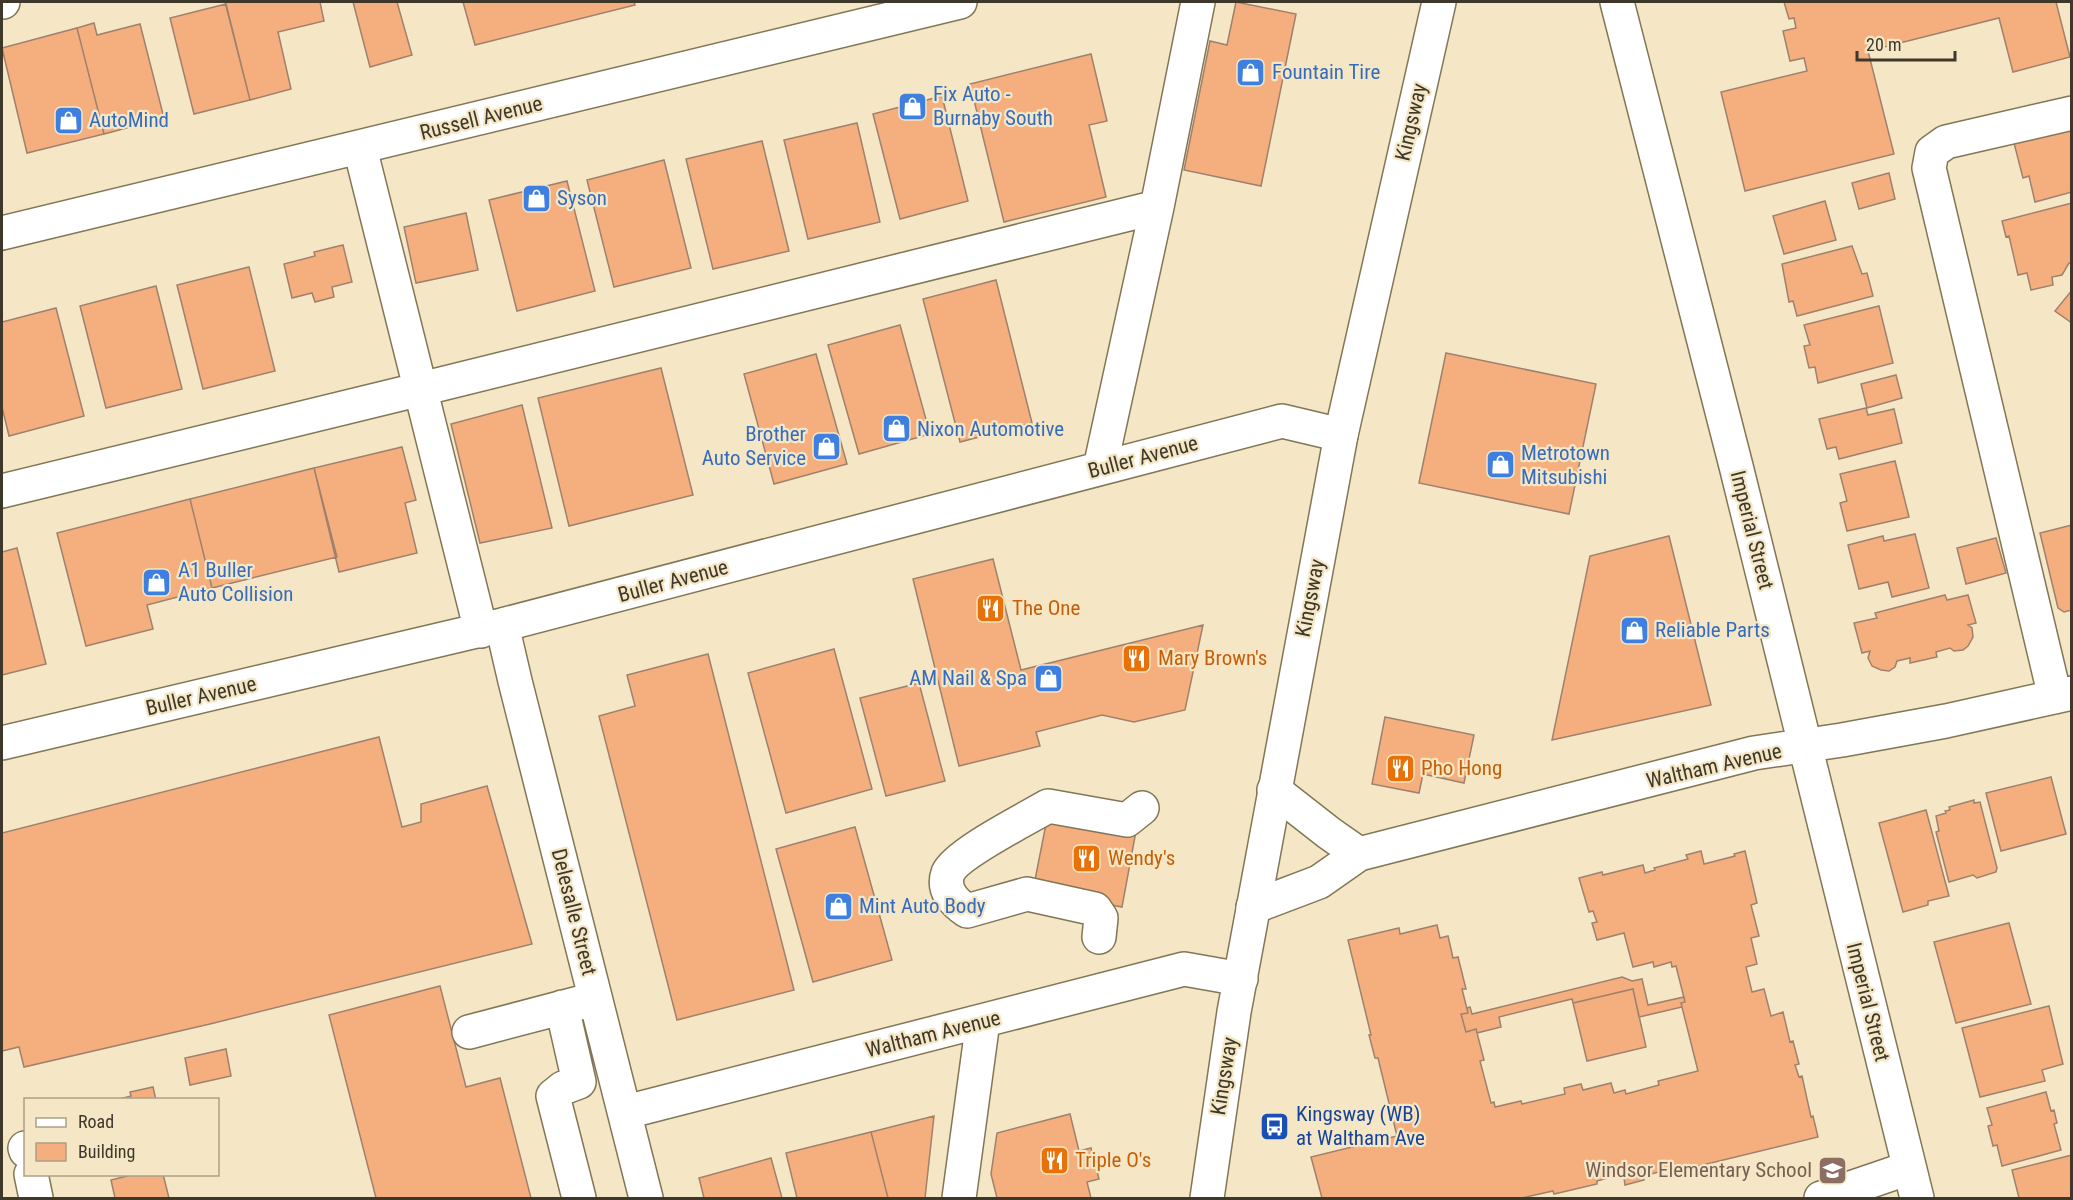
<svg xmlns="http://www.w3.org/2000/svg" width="2073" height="1200" font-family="'Roboto Condensed',sans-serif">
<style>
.building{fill:#f5af7f;stroke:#9f816d;stroke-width:1.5}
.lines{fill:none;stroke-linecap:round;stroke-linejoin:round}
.minor-casing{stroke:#827657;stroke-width:36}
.major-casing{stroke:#827657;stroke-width:36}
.minor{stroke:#fff;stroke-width:33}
.major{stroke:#fff;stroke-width:33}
.labels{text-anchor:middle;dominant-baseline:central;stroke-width:4.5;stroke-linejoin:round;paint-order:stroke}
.shop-label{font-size:21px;fill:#366cbe;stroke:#f5e7c5;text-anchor:start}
.street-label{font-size:21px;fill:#3d382a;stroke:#f5e7c5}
.food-label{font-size:21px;fill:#c56008;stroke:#f5e7c5;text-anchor:start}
.transit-label{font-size:21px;fill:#164399;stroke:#f5e7c5;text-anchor:start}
.education-label{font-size:21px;fill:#785e54;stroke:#f5e7c5;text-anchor:end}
</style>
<rect width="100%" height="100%" fill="#f5e7c5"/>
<!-- building -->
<path class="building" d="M225 2H320L324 21 278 32 291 89 250 100Z
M353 2H397L412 55 370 67Z
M463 2H634L635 5 475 45Z
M1236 2 1296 14 1261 186 1184 170 1210 41 1227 45Z
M1784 2H2056L2070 57 2013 72 1999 18 1868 51 1894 154 1745 191 1721 92 1807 71 1804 58 1790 61 1783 31 1796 28 1794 18 1789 19Z
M226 4 250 100 194 114 170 18Z
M94 23 97 35 140 24 164 118 104 134 77 28Z
M77 28 104 134 27 153 2 48Z
M1091 54 1107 121 1089 125 1106 197 1004 222 970 84Z
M942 96 968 201 900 219 873 114Z
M857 123 880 222 808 239 784 140Z
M2072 129V192L2035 202 2029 176 2023 178 2014 143Z
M762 141 789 251 713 269 686 159Z
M664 160 691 268 614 287 587 180Z
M1889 173 1895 199 1859 209 1852 183Z
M567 181 595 291 517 311 489 200Z
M1825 201 1836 240 1784 254 1773 216Z
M2072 203V263H2069L2062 275 2052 277 2053 285 2031 290 2027 273 2018 275 2009 236 2006 237 2002 221Z
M466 213 478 270 416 283 404 227Z
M343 245 352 282 332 287 334 297 315 302 312 293 292 298 284 264 315 256 314 252Z
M1852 246 1862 274 1867 273 1873 296 1797 316 1793 301 1789 302 1782 264Z
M249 267 275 371 203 389 177 285Z
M996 280 1032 423 960 442 923 299Z
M156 286 182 389 106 408 80 306Z
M2072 290V323L2055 311Z
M1879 306 1893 363 1818 383 1815 367 1809 368 1804 346 1810 345 1804 325Z
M56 308 84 416 9 436 2 407V322Z
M900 325 930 434 859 454 828 345Z
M1446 353 1596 384 1569 514 1419 483Z
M816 354 847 464 774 484 744 374Z
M661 368 693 495 569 526 538 398Z
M1896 375 1902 398 1867 408 1861 384Z
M522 405 552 528 480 543 451 424Z
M1866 408 1868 415 1894 409 1902 443 1839 459 1836 447 1827 449 1819 419Z
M402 447 416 500 405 503 417 553 339 572 314 468Z
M1895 461 1909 517 1847 531 1840 503 1847 501 1840 474Z
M314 468 337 557 212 588 190 499Z
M190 499 212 588 147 605 153 629 86 646 57 533Z
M2072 525V610L2064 612 2058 608 2040 533Z
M1915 534 1929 588 1892 597 1888 582 1859 589 1848 545 1883 536 1884 541Z
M1669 536 1711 705 1552 740 1590 556Z
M1996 538 2006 573 1966 584 1957 548Z
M17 548 46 664 2 675V552Z
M993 559 1021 670 1203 625 1185 710 1134 722 1102 715 1036 732 1040 746 959 766 913 579Z
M1945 595 1947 600 1968 595 1976 623 1968 625 1972 628 1973 637 1968 646 1963 650 1954 651 1950 648 1936 652 1937 657 1910 663V658L1897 661 1895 667 1889 671 1881 670 1872 666 1868 658 1870 651 1862 653 1854 623 1877 618 1875 613Z
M834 649 872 789 786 813 748 673Z
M708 654 794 990 677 1020 599 716 635 706 627 675Z
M919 683 945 781 886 796 860 698Z
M1385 717 1474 735 1464 783 1423 774 1419 793 1372 784Z
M379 737 402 827 421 822V804L487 786 532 944 210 1024 24 1067 19 1047 2 1051V833Z
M2051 777 2066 834 2001 851 1986 793Z
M1974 800V803L1980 802 1997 868 1996 872 1977 878 1973 875 1949 882 1936 832 1939 831 1936 816 1946 813 1945 811 1950 810 1949 807Z
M1926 810 1949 896 1928 901V905L1903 912 1879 823Z
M1048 814 1136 831 1122 907 1033 890Z
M855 827 892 960 813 982 776 849Z
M1701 851 1704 864 1735 856 1734 854 1745 851 1757 903 1751 905 1759 936 1751 938 1757 964 1746 967 1752 992 1764 989 1771 1016 1783 1012 1790 1042 1793 1041 1799 1064 1795 1065 1799 1077 1802 1076 1811 1117 1813 1116 1818 1137 1686 1169V1165L1643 1176 1644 1180 1625 1185 1623 1171 1610 1174 1611 1177 1597 1181V1184L1554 1194 1553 1191 1522 1198H1322L1311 1157 1397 1136 1378 1058H1375L1369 1035H1371L1348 940 1399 928 1400 934 1437 925 1440 938 1448 936 1453 958 1458 957 1466 989H1462L1468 1013 1461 1014 1466 1032 1476 1029 1484 1060 1480 1061 1491 1103 1494 1102 1495 1107 1521 1101 1522 1104 1565 1094 1564 1088 1581 1084 1583 1090 1611 1083 1614 1093 1625 1090 1626 1094 1659 1085 1658 1081 1698 1071 1681 1003 1685 1002 1676 966 1672 967 1671 962 1654 967 1653 962 1633 967 1624 933 1597 940 1592 923 1597 922 1593 911 1589 912 1579 878 1602 872 1603 875 1643 865 1645 873 1655 870 1654 868 1688 859 1686 855Z
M2009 923 2031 1004 1956 1023 1934 942Z
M1622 977 1632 981 1642 979 1648 1005 1684 997 1685 1002 1681 1003 1682 1007 1639 1017 1633 989 1573 1003 1572 999 1499 1017 1501 1027 1477 1033 1476 1029 1466 1032 1461 1014 1468 1013 1467 1008 1470 1007 1472 1014Z
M440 986 466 1087 500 1078 531 1198H376L329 1015Z
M1633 989 1646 1047 1587 1061 1573 1003Z
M2049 1006 2063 1064 2042 1070 2045 1081 1980 1097 1962 1028Z
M226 1049 231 1076 190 1085 185 1058Z
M153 1087 156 1100H116L131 1096 130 1092Z
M2046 1092 2051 1111 2054 1110 2057 1123 2054 1124 2061 1150 2002 1166 1997 1145 1993 1146 1988 1126 1992 1125 1987 1108Z
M1070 1114 1079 1151 1091 1148 1099 1179 1087 1182 1091 1198H997L991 1174 997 1133Z
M934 1116 925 1198H888L871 1132Z
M871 1132 888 1198H797L786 1153Z
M2072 1155V1198H2019L2012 1170Z
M771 1158 782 1198H704L699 1178Z
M135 1174H163L169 1198H115L111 1180Z"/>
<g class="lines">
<defs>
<path id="minor" d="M2 2H3
M1617 2 1736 466 1917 1198
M360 148 481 631
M2 233 960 2
M1100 468 1157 207 1198 2
M2 491 421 389 1157 207
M502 625 515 681 646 1198
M2055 697 1929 168 1932 152 1946 142 2072 113
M2 743 502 625 1282 421 1341 435
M1274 790 1329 833 1359 854
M1253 907 1319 882 1359 854 1754 753 1842 740 1946 721 2072 693
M1099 937 1101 918 1095 909 1027 894 967 911C954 902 942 890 948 873 956 854 1028 818 1048 806L1127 820 1142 808
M562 1007 579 1082 563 1088 553 1096 579 1198
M469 1032 583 1002
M626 1112 1184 969 1241 979
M25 1148 26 1151
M31 1174 36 1198
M959 1198 983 1021
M1821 1198 1909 1168"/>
<path id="major" d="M1207 1198 1234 1012 1341 435 1439 2"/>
</defs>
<!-- minor casing -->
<use href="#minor" class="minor-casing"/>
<!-- major casing -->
<use href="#major" class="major-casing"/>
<!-- minor -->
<use href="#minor" class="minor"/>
<!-- major -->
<use href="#major" class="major"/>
</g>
<!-- icons -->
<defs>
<symbol id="shop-square" viewBox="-11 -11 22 22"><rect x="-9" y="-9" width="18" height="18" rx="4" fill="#3f7fe0" stroke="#f5e7c5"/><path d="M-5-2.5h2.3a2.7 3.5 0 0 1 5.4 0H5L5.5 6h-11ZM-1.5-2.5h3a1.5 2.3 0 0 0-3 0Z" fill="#fff"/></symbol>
<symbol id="restaurant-square" viewBox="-11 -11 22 22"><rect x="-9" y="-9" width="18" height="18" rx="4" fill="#e8710a" stroke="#f5e7c5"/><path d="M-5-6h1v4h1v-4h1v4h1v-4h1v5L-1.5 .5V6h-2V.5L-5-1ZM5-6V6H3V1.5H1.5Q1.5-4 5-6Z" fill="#fff"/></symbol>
<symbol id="bus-square" viewBox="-11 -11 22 22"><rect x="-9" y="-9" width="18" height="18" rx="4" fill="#1a4fb4" stroke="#f5e7c5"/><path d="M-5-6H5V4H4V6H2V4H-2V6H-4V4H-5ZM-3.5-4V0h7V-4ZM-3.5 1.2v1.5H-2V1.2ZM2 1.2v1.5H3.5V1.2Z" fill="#fff"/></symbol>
<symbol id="school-square" viewBox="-11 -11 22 22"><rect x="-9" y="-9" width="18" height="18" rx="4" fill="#8d6e63" stroke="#f5e7c5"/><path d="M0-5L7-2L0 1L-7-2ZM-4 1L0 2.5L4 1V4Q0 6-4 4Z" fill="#fff"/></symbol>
</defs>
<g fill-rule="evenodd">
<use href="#shop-square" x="1234" y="56" width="33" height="33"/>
<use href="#shop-square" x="896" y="90" width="33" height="33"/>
<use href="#shop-square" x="52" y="104" width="33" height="33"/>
<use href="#shop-square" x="520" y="182" width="33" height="33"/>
<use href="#shop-square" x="880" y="412" width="33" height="33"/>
<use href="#shop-square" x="810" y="430" width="33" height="33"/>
<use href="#shop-square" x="1484" y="448" width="33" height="33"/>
<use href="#shop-square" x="140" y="566" width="33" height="33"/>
<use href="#restaurant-square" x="974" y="592" width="33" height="33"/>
<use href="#shop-square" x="1618" y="614" width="33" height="33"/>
<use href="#restaurant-square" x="1120" y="642" width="33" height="33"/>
<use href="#shop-square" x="1032" y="662" width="33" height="33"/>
<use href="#restaurant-square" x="1384" y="752" width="33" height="33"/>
<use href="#restaurant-square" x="1070" y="842" width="33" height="33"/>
<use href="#shop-square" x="822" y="890" width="33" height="33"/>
<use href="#bus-square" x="1258" y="1110" width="33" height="33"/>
<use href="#restaurant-square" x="1038" y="1144" width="33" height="33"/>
<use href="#school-square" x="1816" y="1154" width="33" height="33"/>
</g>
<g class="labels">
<!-- shop labels -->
<g class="shop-label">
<text x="1272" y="72">Fountain Tire</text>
<text x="933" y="94">Fix Auto -<tspan x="933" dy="24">Burnaby South</tspan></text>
<text x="89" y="120">AutoMind</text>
<text x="557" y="198">Syson</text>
<text x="917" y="429">Nixon Automotive</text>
<text x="806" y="434" text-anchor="end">Brother<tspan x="806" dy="24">Auto Service</tspan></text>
<text x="1521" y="453">Metrotown<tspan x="1521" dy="24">Mitsubishi</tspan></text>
<text x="178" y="570">A1 Buller<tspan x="178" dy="24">Auto Collision</tspan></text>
<text x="1655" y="630">Reliable Parts</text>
<text x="1027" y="678" text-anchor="end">AM Nail &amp; Spa</text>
<text x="859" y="906">Mint Auto Body</text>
</g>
<!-- street labels -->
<g class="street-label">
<text transform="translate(481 118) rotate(-14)">Russell Avenue</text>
<text transform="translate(1411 122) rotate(-77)">Kingsway</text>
<text transform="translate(1143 457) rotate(-15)">Buller Avenue</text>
<text transform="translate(1752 530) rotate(76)">Imperial Street</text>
<text transform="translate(673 581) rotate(-15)">Buller Avenue</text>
<text transform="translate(1310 598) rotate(-79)">Kingsway</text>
<text transform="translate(201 696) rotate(-13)">Buller Avenue</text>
<text transform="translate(1714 766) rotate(-13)">Waltham Avenue</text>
<text transform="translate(574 912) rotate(76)">Delesalle Street</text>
<text transform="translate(1868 1002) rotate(76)">Imperial Street</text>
<text transform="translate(933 1034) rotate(-14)">Waltham Avenue</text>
<text transform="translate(1224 1076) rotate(-81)">Kingsway</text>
</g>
<!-- food labels -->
<g class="food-label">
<text x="1012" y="608">The One</text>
<text x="1158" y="658">Mary Brown's</text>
<text x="1421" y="768">Pho Hong</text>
<text x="1108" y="858">Wendy's</text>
<text x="1075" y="1160">Triple O's</text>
</g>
<!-- transit labels -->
<g class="transit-label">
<text x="1296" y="1114">Kingsway (WB)<tspan x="1296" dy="24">at Waltham Ave</tspan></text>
</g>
<!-- education labels -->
<g class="education-label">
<text x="1812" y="1170">Windsor Elementary School</text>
</g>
</g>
<!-- border -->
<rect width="2073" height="1200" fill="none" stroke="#3d382a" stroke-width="6"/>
<!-- legend -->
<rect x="24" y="1098" width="195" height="78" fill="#f5e7c5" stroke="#aba187" stroke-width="1.5"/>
<rect x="36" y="1118" width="30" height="9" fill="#ffffff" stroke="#aba187" stroke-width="1.5"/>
<text x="78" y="1128" font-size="18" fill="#3d382a">Road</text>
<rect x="36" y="1143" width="30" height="18" fill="#f5af7f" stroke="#aba187" stroke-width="1.5"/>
<text x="78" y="1158" font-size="18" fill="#3d382a">Building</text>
<!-- scale -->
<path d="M1857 51v9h98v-9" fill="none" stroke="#3d382a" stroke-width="3"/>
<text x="1866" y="51" font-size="18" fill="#3d382a" stroke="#f5e7c5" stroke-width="4.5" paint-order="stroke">20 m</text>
</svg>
